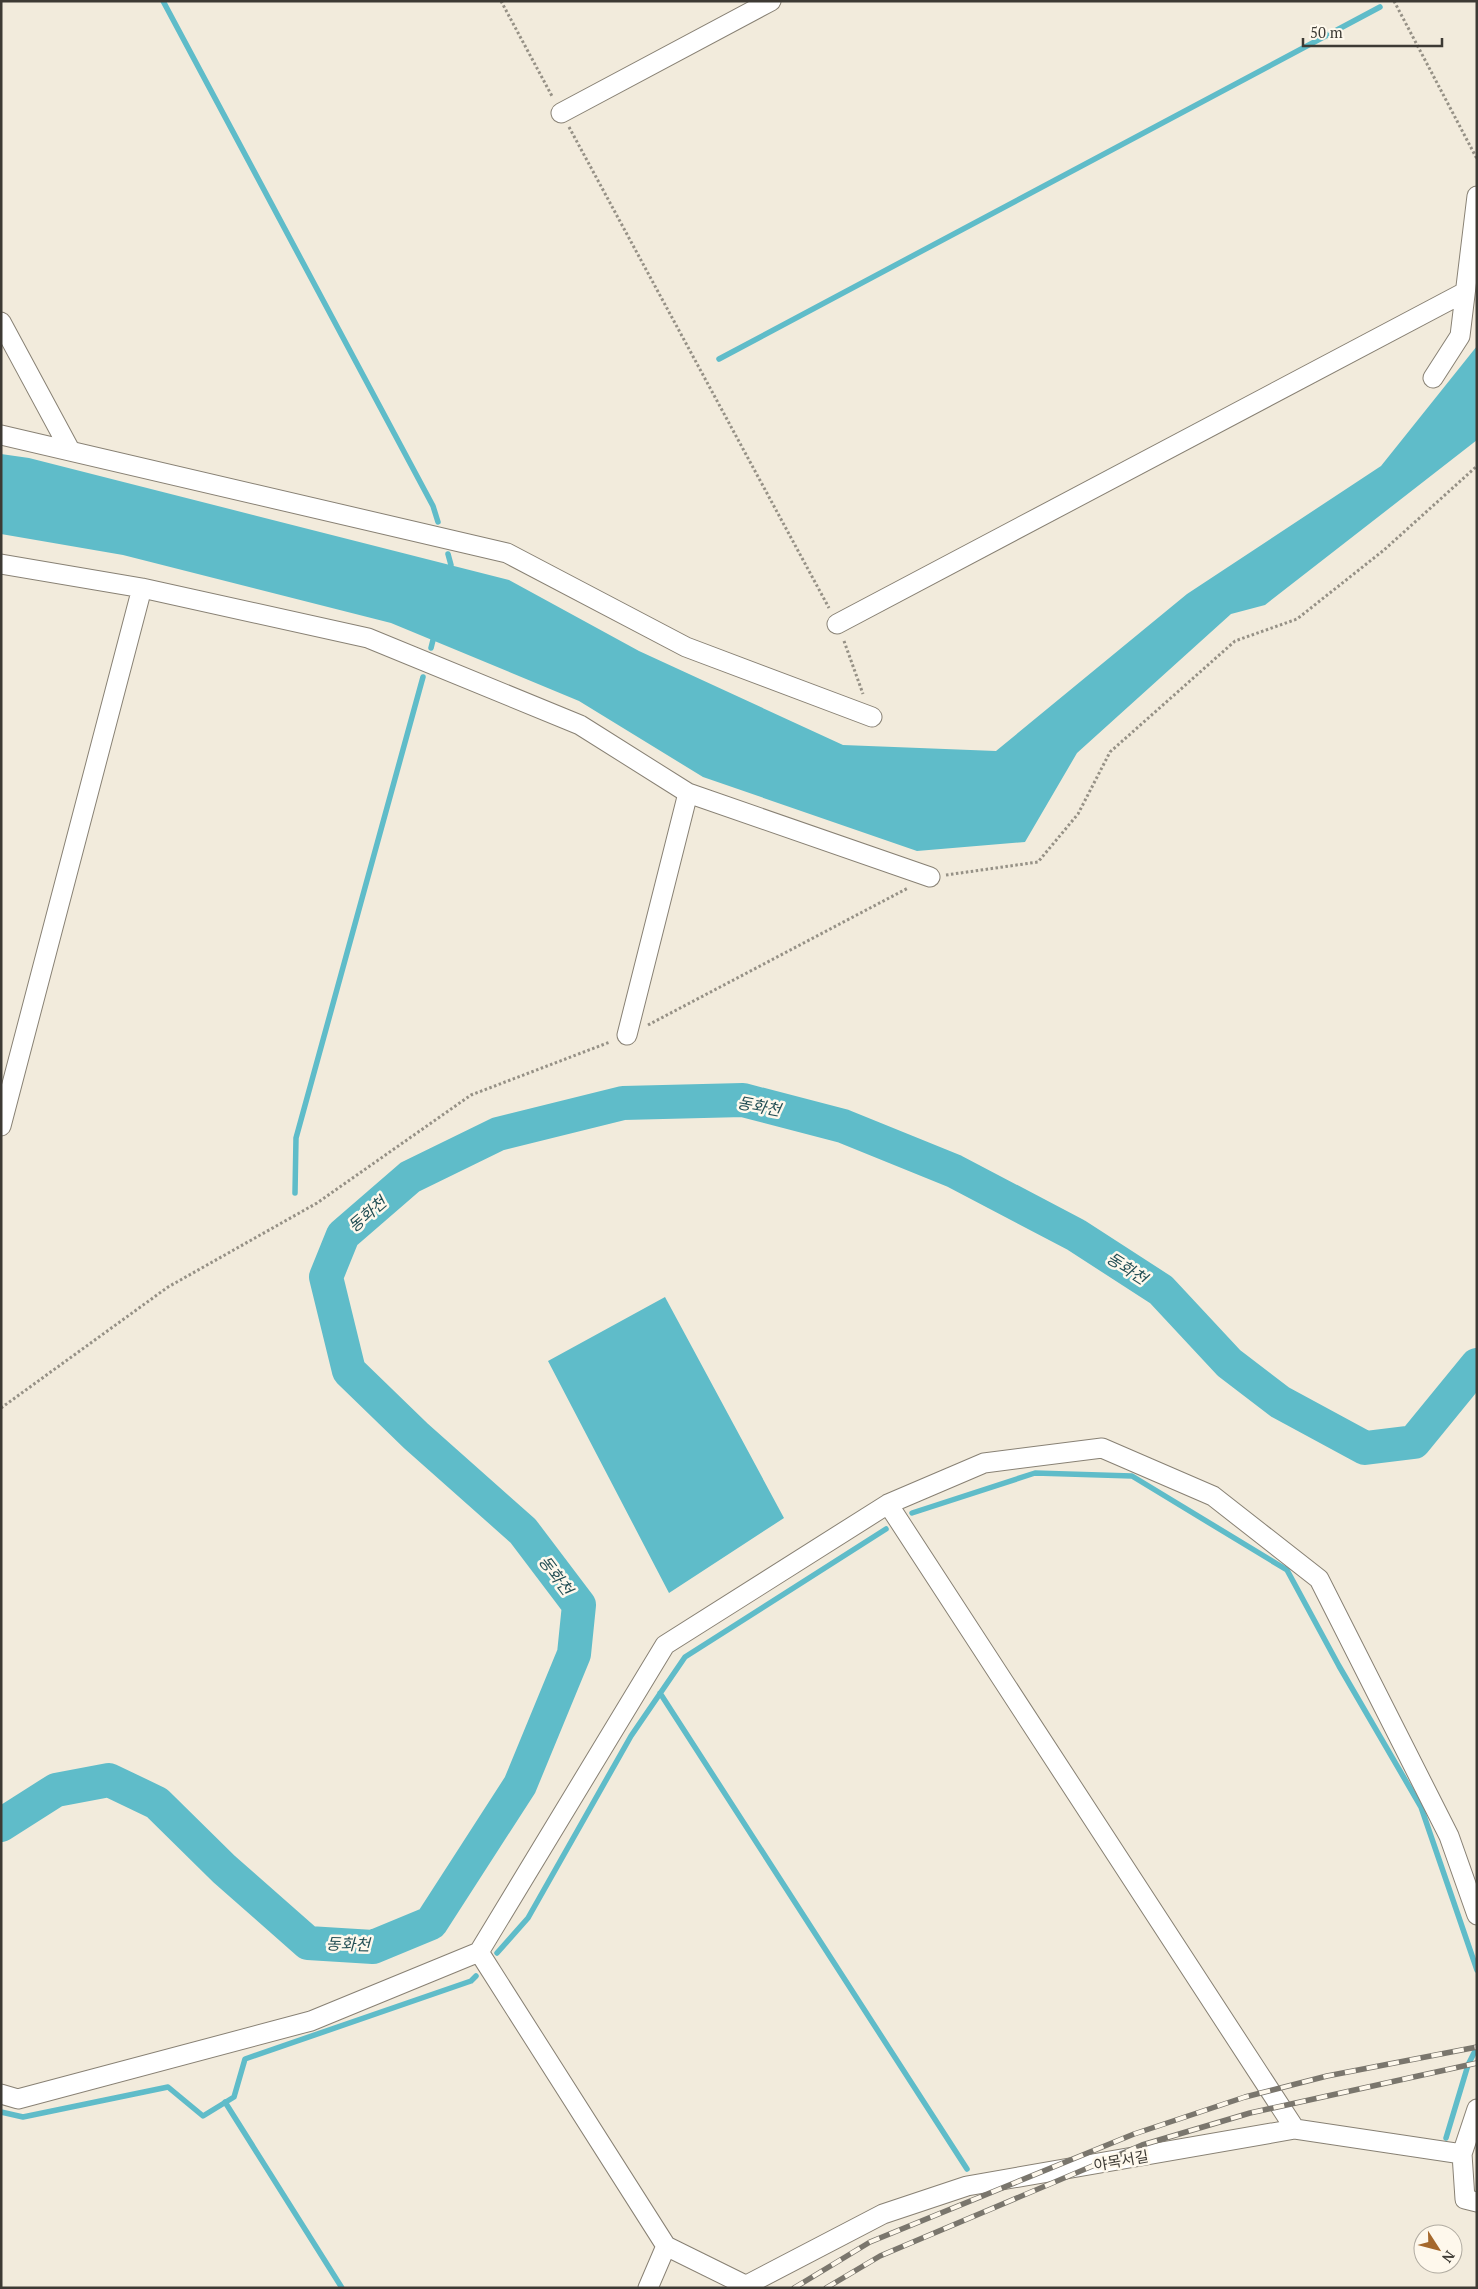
<svg xmlns="http://www.w3.org/2000/svg" width="1478" height="2289" font-family="'PT Serif','Noto Sans KR',serif">
<style>
.water{fill:#5fbcc9}
.lines{fill:none;stroke-linecap:round;stroke-linejoin:round}
.stream{stroke:#5fbcc9;stroke-width:5.5}
.river{stroke:#5fbcc9;stroke-width:34}
.minor-casing{stroke:#888174;stroke-width:21}
.path{stroke:#969186;stroke-width:3;stroke-dasharray:2.5 2.5;stroke-linecap:butt}
.minor{stroke:#fff;stroke-width:19}
.rail-casing{stroke:#7a766d;stroke-width:5.5}
.rail{stroke:#fef8ec;stroke-width:4;stroke-dasharray:11;stroke-linecap:butt}
.labels{text-anchor:middle;dominant-baseline:central;stroke-width:5;stroke-linejoin:round;paint-order:stroke}
.street-label{font-size:15px;fill:#3d3a34;stroke:#fef8ec}
.water-label{font-size:16px;font-style:italic;fill:#244f55;stroke:#fef8ec}
</style>
<rect width="100%" height="100%" fill="#f2ebdc"/>
<!-- water -->
<path class="water" d="M1477 346V440L1265 605 1231 614 1077 753 1025 842 917 851 703 777 579 701 391 623 123 555 1 534V454L29 458 509 580 639 651 843 745 996 751 1187 594 1381 466Z
M665 1297 784 1518 669 1593 548 1361Z"/>
<g class="lines">
<!-- stream -->
<path class="stream" d="M163 1 433 506 438 522
M719 359 1380 7
M448 554 451 565
M431 648 433 640
M295 1193 296 1138 423 677
M912 1513 1035 1473 1132 1476 1287 1570 1339 1666 1421 1807 1477 1970
M660 1693 967 2169
M497 1953 528 1918 631 1736 685 1657 886 1529
M225 2102 342 2288
M1 2112 23 2117 168 2087 203 2116 234 2097 245 2059 471 1981 476 1976
M1446 2138 1468 2065 1477 2047"/>
<!-- river -->
<path class="river" d="M1 1825 56 1790 109 1780 157 1803 224 1869 308 1943 373 1947 431 1923 520 1785 574 1654 579 1605 523 1531 416 1436 349 1371 326 1277 343 1235 410 1177 498 1134 623 1103 743 1100 843 1126 954 1171 1076 1235 1161 1290 1229 1363 1280 1402 1365 1448 1414 1442 1477 1365"/>
<defs>
<path id="minor" d="M561 113 771 1
M1 322 70 450
M1433 378 1460 336 1477 196
M1 435 507 553 686 647 872 717
M1 564 142 588 368 638 580 725 688 793 930 877
M837 624 1465 292
M627 1035 688 793
M1 1126 142 588
M888 1504 1295 2129
M479 1952 666 2246 745 2285
M1 2094 18 2099 311 2021 479 1952 665 1645 888 1504 984 1463 1102 1448 1213 1496 1319 1579 1449 1836 1477 1915
M1462 2154 1477 2109
M648 2288 666 2246
M741 2288 883 2214 967 2186 1295 2129 1462 2154 1465 2199 1477 2202"/>
</defs>
<!-- minor casing -->
<use href="#minor" class="minor-casing"/>
<!-- path -->
<path class="path" d="M501 1 553 98
M1394 1 1477 159
M569 127 829 608
M844 641 863 694
M946 875 1038 862 1078 814 1110 752 1235 641 1297 619 1384 550 1477 466
M648 1025 908 888
M1 1408 168 1287 317 1203 471 1095 610 1042"/>
<!-- minor -->
<use href="#minor" class="minor"/>
<defs>
<path id="rail" d="M794 2288 870 2242 1134 2134 1245 2097 1327 2076 1477 2047
M826 2288 880 2256 1142 2145 1250 2113 1477 2063"/>
</defs>
<!-- rail casing -->
<use href="#rail" class="rail-casing"/>
<!-- rail -->
<use href="#rail" class="rail"/>
</g>
<g class="labels">
<!-- street labels -->
<g class="street-label">
<text transform="translate(1121 2160) rotate(-10)">야목서길</text>
</g>
<!-- water labels -->
<g class="water-label">
<text transform="translate(759 1106) rotate(11)">동화천</text>
<text transform="translate(367 1214) rotate(-41)">동화천</text>
<text transform="translate(1127 1268) rotate(33)">동화천</text>
<text transform="translate(556 1575) rotate(53)">동화천</text>
<text transform="translate(348 1944) rotate(1)">동화천</text>
</g>
</g>
<!-- border -->
<rect width="1478" height="2289" fill="none" stroke="#3d3a34" stroke-width="5"/>
<!-- north arrow -->
<g transform="translate(1438 2249) rotate(126)"><circle r="24" fill="#fef8ec" stroke="#b1aca2"/>
<path d="M0-4L9 19L0 12L-9 19Z" fill="#a5682c"/>
<text y="-8" font-size="14" font-weight="bold" text-anchor="middle" fill="#3d3a34">N</text>
</g>
<!-- scale -->
<path d="M1303 38v8h139v-8" fill="none" stroke="#3d3a34" stroke-width="2.5"/>
<text x="1310" y="38" font-size="15" fill="#3d3a34" stroke="#fef8ec" stroke-width="4" paint-order="stroke">50 m</text>
</svg>
